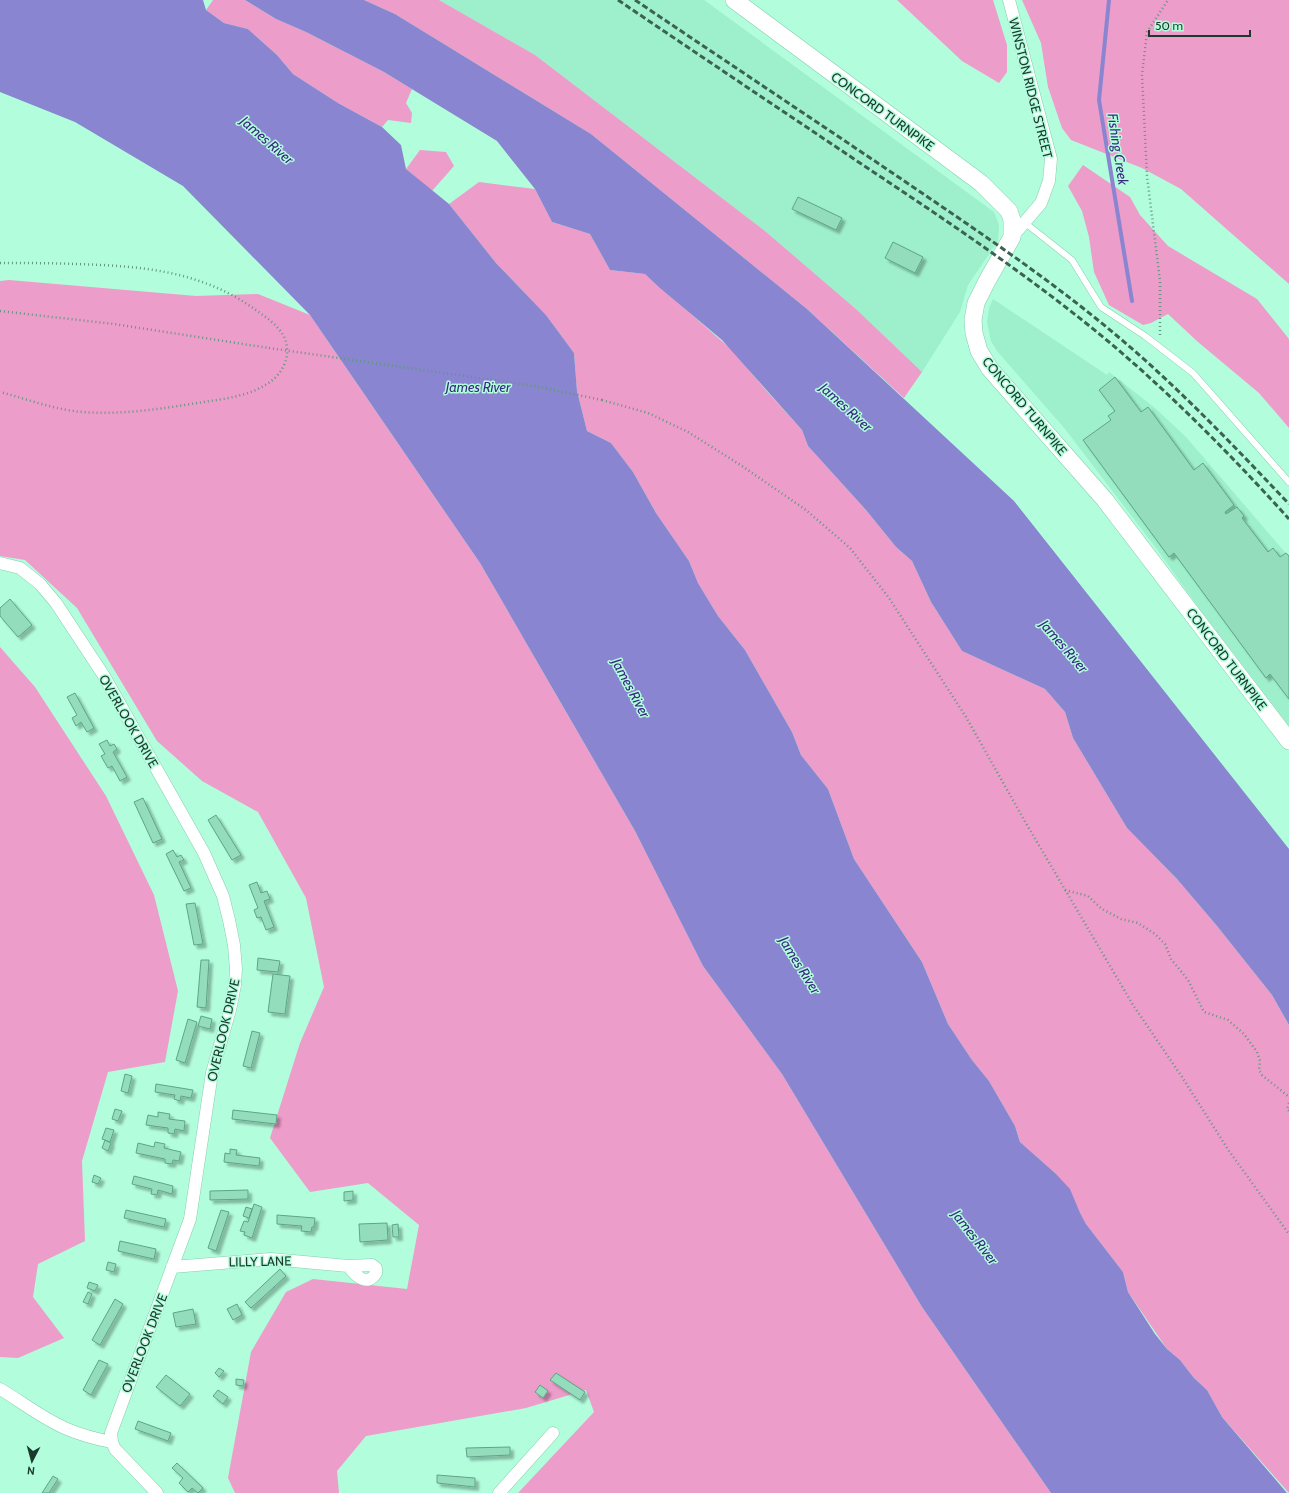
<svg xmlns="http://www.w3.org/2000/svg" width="1289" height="1493" font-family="Cabin,sans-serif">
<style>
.built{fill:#9eefcc}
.forest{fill:#ec9dc9}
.water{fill:#8985d0}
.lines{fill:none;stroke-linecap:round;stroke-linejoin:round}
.stream{stroke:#8985d0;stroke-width:4}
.building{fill:#93ddbd;stroke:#5ca587;filter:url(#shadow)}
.lane-casing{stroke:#85ceaf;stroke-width:7}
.street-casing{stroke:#85ceaf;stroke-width:13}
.secondary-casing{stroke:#85ceaf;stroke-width:18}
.path{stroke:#639680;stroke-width:2.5;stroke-dasharray:1 3;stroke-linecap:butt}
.lane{stroke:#fff;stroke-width:6}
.street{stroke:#fff;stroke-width:12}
.secondary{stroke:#fff;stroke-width:17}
.rail{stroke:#3b6252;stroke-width:3;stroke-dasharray:6 3;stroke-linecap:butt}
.path-bridge{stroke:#639680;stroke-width:2.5;stroke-dasharray:1 3;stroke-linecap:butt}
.labels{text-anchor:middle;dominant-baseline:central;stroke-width:3;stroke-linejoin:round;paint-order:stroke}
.street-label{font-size:13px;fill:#1b392d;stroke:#b2fddc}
.water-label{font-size:14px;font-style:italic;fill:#392980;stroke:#b2fddc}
</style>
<defs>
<filter id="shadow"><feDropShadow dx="3.5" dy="3.5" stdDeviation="1" flood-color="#0004"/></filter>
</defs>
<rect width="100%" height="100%" fill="#b2fddc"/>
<!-- built -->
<path class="built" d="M439 0H704L994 212 999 225 998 241 968 285 960 312 922 372 857 310 765 231 535 55Z
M993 299 1107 375 1109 372 1155 408 1186 437 1289 557V726L1201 611 1156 548 1065 429 997 351 991 341 987 322 989 308Z"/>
<!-- forest -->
<path class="forest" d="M213 0H245L276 19 306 32 384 72 412 89 406 103 412 113 411 123 388 120 382 127 338 103 293 74 277 55 248 29 224 23 206 10Z
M364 0H439L535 55 765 231 857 310 922 372 904 398 807 309 591 134 395 14Z
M897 0H993L1007 45V72L999 83 962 61Z
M1022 0H1289V284L1181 189 1142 168 1071 140 1062 128 1048 87 1041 43Z
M420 150 446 152 454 166 432 191 406 169Z
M1083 165 1130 197 1140 215 1168 246 1257 299 1289 339V428L1259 393 1198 342 1168 314 1151 323 1143 325 1109 305 1094 272 1089 237 1082 211 1068 186Z
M479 182 535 189 552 222 590 234 610 270 645 274 732 350 764 388 802 430 808 446 866 510 896 547 912 561 931 602 962 651 1045 689 1065 712 1073 738 1127 828 1177 879 1217 926 1272 995 1289 1025V1493L1222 1417 1207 1390 1194 1378 1180 1360 1167 1349 1128 1292 1123 1272 1086 1224 1055 1173 1020 1142 1015 1126 989 1081 972 1060 948 1024 922 962 854 859 828 789 801 755 792 732 745 650 718 616 698 583 689 561 656 513 633 472 611 443 587 431 577 391 574 353 546 315 496 263 449 204Z
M9 280 196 296 258 294 310 315 480 563 635 831 703 966 782 1074 922 1307 1051 1493H518L594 1412 586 1390 526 1408 366 1436 337 1471 339 1493H235L228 1478 251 1352 286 1292 313 1279 407 1289 419 1225 368 1183 310 1192 270 1138 300 1043 324 987 306 898 258 812 202 781 157 741 77 608 25 560 0 556V281Z
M0 647 35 687 106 796 154 895 178 991 165 1062 108 1072 82 1161 85 1241 38 1264 33 1297 64 1338 18 1358 0 1357Z"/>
<!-- water -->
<path class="water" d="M0 0H203L206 10 224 23 248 29 277 55 293 74 338 103 382 127 401 145 406 169 449 204 496 263 546 315 574 353 577 391 587 431 611 443 633 472 656 513 689 561 698 583 718 616 745 650 792 732 801 755 828 789 854 859 922 962 948 1024 972 1060 989 1081 1015 1126 1020 1142 1055 1173 1070 1189 1080 1213 1086 1224 1123 1272 1128 1292 1155 1334 1167 1349 1180 1360 1194 1378 1207 1390 1222 1417 1287 1493H1051L922 1307 782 1074 703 966 635 831 480 563 310 315 183 186 75 122 0 92Z
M245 0H364L395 14 591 134 807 309 1014 501 1289 849V1025L1272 995 1217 926 1177 879 1127 828 1073 738 1065 712 1045 689 962 651 931 602 912 561 896 547 866 510 808 446 802 430 722 340 660 288 645 274 610 270 590 234 552 222 535 189 497 141 384 72 306 32 276 19Z"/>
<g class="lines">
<!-- stream -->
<path class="stream" d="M1109 0 1099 100 1132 301"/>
</g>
<!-- building -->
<path class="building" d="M798 197 842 218 836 230 792 209Z
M893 242 923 257 915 273 885 258Z
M1115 377 1141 412 1148 407 1194 470 1203 463 1234 505 1225 512 1226 514 1237 507 1244 516 1242 518 1268 552 1273 548 1280 557 1286 553 1289 556V699L1270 674 1266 678 1174 553 1169 557 1083 440 1111 420 1108 416 1115 411 1099 390Z
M10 599 32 625 18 637 0 616V608Z
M75 693 94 728 87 732 81 722 76 726 72 718 77 715 67 697Z
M107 740 110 746 114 744 117 749 113 752 127 777 120 781 112 766 108 768 101 756 105 754 99 744Z
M143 798 162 839 153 843 134 802Z
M216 815 241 855 232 860 208 820Z
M173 850 177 857 181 855 184 860 179 862 191 888 184 891 166 854Z
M257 882 261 893 267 891 270 899 264 901 274 927 266 930 261 917 257 918 254 910 258 908 249 885Z
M195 903 203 944 194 945 186 904Z
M258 958 280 961 278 972 257 970Z
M201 960H209L206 1008 197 1007Z
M273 974 290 976 285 1014 268 1012Z
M201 1016 212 1019 210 1029 198 1026Z
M188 1019 197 1022 185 1063 176 1060Z
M252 1031 260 1033 251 1068 243 1066Z
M125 1074 132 1076 128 1093 121 1091Z
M156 1084 193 1090 191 1098 181 1096 180 1101 174 1099 175 1095 155 1092Z
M115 1109 122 1111 118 1121 112 1119Z
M233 1110 277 1115 276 1124 232 1119Z
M158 1112 170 1114 169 1119 185 1121 184 1131 175 1129 174 1134 168 1133V1128L146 1125 148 1115 158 1117Z
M106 1128 114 1130 110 1142 102 1139Z
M105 1140 111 1143 108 1151 102 1148Z
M155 1142 165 1144 164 1148 181 1152 179 1161 173 1160 172 1164 165 1163V1159L136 1153 138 1143 154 1147Z
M230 1149 237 1150 236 1155 260 1158 259 1166 224 1162 225 1153 230 1154Z
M94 1175 101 1178 98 1184 92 1182Z
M134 1176 173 1186 172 1194 158 1190 157 1195 151 1194 152 1189 132 1184Z
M248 1190V1199L210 1200V1191Z
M353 1191V1200L344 1201V1192Z
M254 1204 262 1207 252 1238 244 1235 245 1232 240 1231 244 1221 248 1222Z
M246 1207 252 1209 249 1218 243 1216Z
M126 1210 166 1219 164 1227 124 1218Z
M221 1210 229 1212 216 1251 208 1248Z
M277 1215 315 1218 314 1227H312L311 1232 301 1231 302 1226 277 1224Z
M387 1223 388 1240 360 1242 359 1224Z
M398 1224 399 1237H393L392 1225Z
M120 1241 156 1249 154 1259 118 1251Z
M108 1262 116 1264 114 1272 106 1270Z
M280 1269 286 1276 251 1308 245 1302Z
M89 1282 98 1285 95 1291 87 1288Z
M88 1292 92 1294 88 1304 83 1302Z
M115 1299 123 1304 100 1345 92 1340Z
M237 1304 242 1315 233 1320 227 1309Z
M193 1309 196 1324 176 1327 173 1313Z
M99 1360 108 1364 91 1395 83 1390Z
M219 1368 224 1371 219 1377 215 1373Z
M556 1373 585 1392 580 1400 550 1380Z
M166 1375 190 1394 180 1406 156 1387Z
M236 1379 244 1380 243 1386 236 1385Z
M540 1385 548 1391 543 1398 535 1392Z
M218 1390 228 1397 223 1404 213 1396Z
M138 1421 171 1433 168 1441 135 1429Z
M510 1447V1455L467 1457 466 1448Z
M177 1463 203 1488 198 1493 192 1488 188 1492 179 1483 183 1478 172 1468Z
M437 1475 475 1478V1487L437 1483Z
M53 1476 58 1479 49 1493H42Z"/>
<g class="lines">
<defs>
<path id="lane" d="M1024 222 1072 260 1101 307 1145 336 1193 373 1289 482"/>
<path id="street" d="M1009 0 1051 159 1049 181 1041 203 1012 237
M0 563 20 568 40 584 56 603 104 676 204 853 223 896 229 920 234 945 236 969 235 985 230 1010 212 1073 190 1219 111 1433 112 1442 115 1449 157 1493
M372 1265 376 1268V1273C367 1288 355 1275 348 1266Z
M172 1267 271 1259 348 1266
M0 1389C22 1402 43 1419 67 1429 81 1435 96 1439 112 1442
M499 1493 553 1433"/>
<path id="secondary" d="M734 0 981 183 1009 211 1012 220V237L987 281 976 303 973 320 974 333 979 351 990 369 1105 500 1289 741"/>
</defs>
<!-- lane casing -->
<use href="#lane" class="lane-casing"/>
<!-- street casing -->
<use href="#street" class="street-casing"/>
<!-- secondary casing -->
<use href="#secondary" class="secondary-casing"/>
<!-- path -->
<path class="path" d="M0 263C25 263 51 263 76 264 144 266 204 271 260 313 273 322 287 333 287 350 288 362 280 375 270 382 249 397 222 399 197 403 160 409 121 415 83 412 55 410 27 399 0 392
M0 311 114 324 269 348
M1160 335V281L1147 176 1142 75 1147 32 1168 0
M602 400 648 413 688 432 742 466 806 510 850 548 889 598 966 717 1027 825 1133 1005 1182 1077 1229 1151 1289 1234
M1065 890 1088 896 1102 909 1121 919 1138 923 1155 934 1165 944 1171 959 1188 980 1204 1012 1228 1020 1244 1034 1257 1052 1260 1061 1259 1070 1262 1075 1289 1097
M1289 1103 1287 1109 1289 1111"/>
<!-- lane -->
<use href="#lane" class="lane"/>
<!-- street -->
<use href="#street" class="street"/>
<!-- secondary -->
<use href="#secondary" class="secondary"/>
<!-- rail -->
<path class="rail" d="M618 0C699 55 781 110 863 165 947 221 1031 277 1109 342 1172 395 1234 458 1289 519
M635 0C721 58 808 116 894 174 970 226 1046 276 1116 335 1178 387 1234 446 1289 504"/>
<!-- path-bridge -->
<path class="path-bridge" d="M269 348 534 386 602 400"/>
</g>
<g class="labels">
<!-- street labels -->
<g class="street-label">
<text transform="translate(1031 88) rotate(76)">WINSTON RIDGE STREET</text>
<text transform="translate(883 111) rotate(36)">CONCORD TURNPIKE</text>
<text transform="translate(1025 406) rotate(50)">CONCORD TURNPIKE</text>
<text transform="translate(1227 659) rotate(53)">CONCORD TURNPIKE</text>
<text transform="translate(129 721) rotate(60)">OVERLOOK DRIVE</text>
<text transform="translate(223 1030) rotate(-77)">OVERLOOK DRIVE</text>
<text transform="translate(260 1261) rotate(-1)">LILLY LANE</text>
<text transform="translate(144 1343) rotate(-69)">OVERLOOK DRIVE</text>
</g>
<!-- water labels -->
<g class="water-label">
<text transform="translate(267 140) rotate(41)">James River</text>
<text transform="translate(1118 149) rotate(81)">Fishing Creek</text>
<text x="478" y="387">James River</text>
<text transform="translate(846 407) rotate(42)">James River</text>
<text transform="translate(1064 646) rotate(49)">James River</text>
<text transform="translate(631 688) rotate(62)">James River</text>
<text transform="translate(800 965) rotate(58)">James River</text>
<text transform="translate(975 1237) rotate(52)">James River</text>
</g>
</g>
<!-- north arrow -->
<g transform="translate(32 1461) rotate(186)" stroke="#b2fddc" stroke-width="3" paint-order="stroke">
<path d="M0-3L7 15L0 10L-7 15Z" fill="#1b392d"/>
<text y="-6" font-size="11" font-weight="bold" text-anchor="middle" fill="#1b392d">N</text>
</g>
<!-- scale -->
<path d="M1149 30v6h101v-6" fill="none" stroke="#1b392d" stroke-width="2"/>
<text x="1155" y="30" font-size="12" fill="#1b392d" stroke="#b2fddc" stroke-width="3" paint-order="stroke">50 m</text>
</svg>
